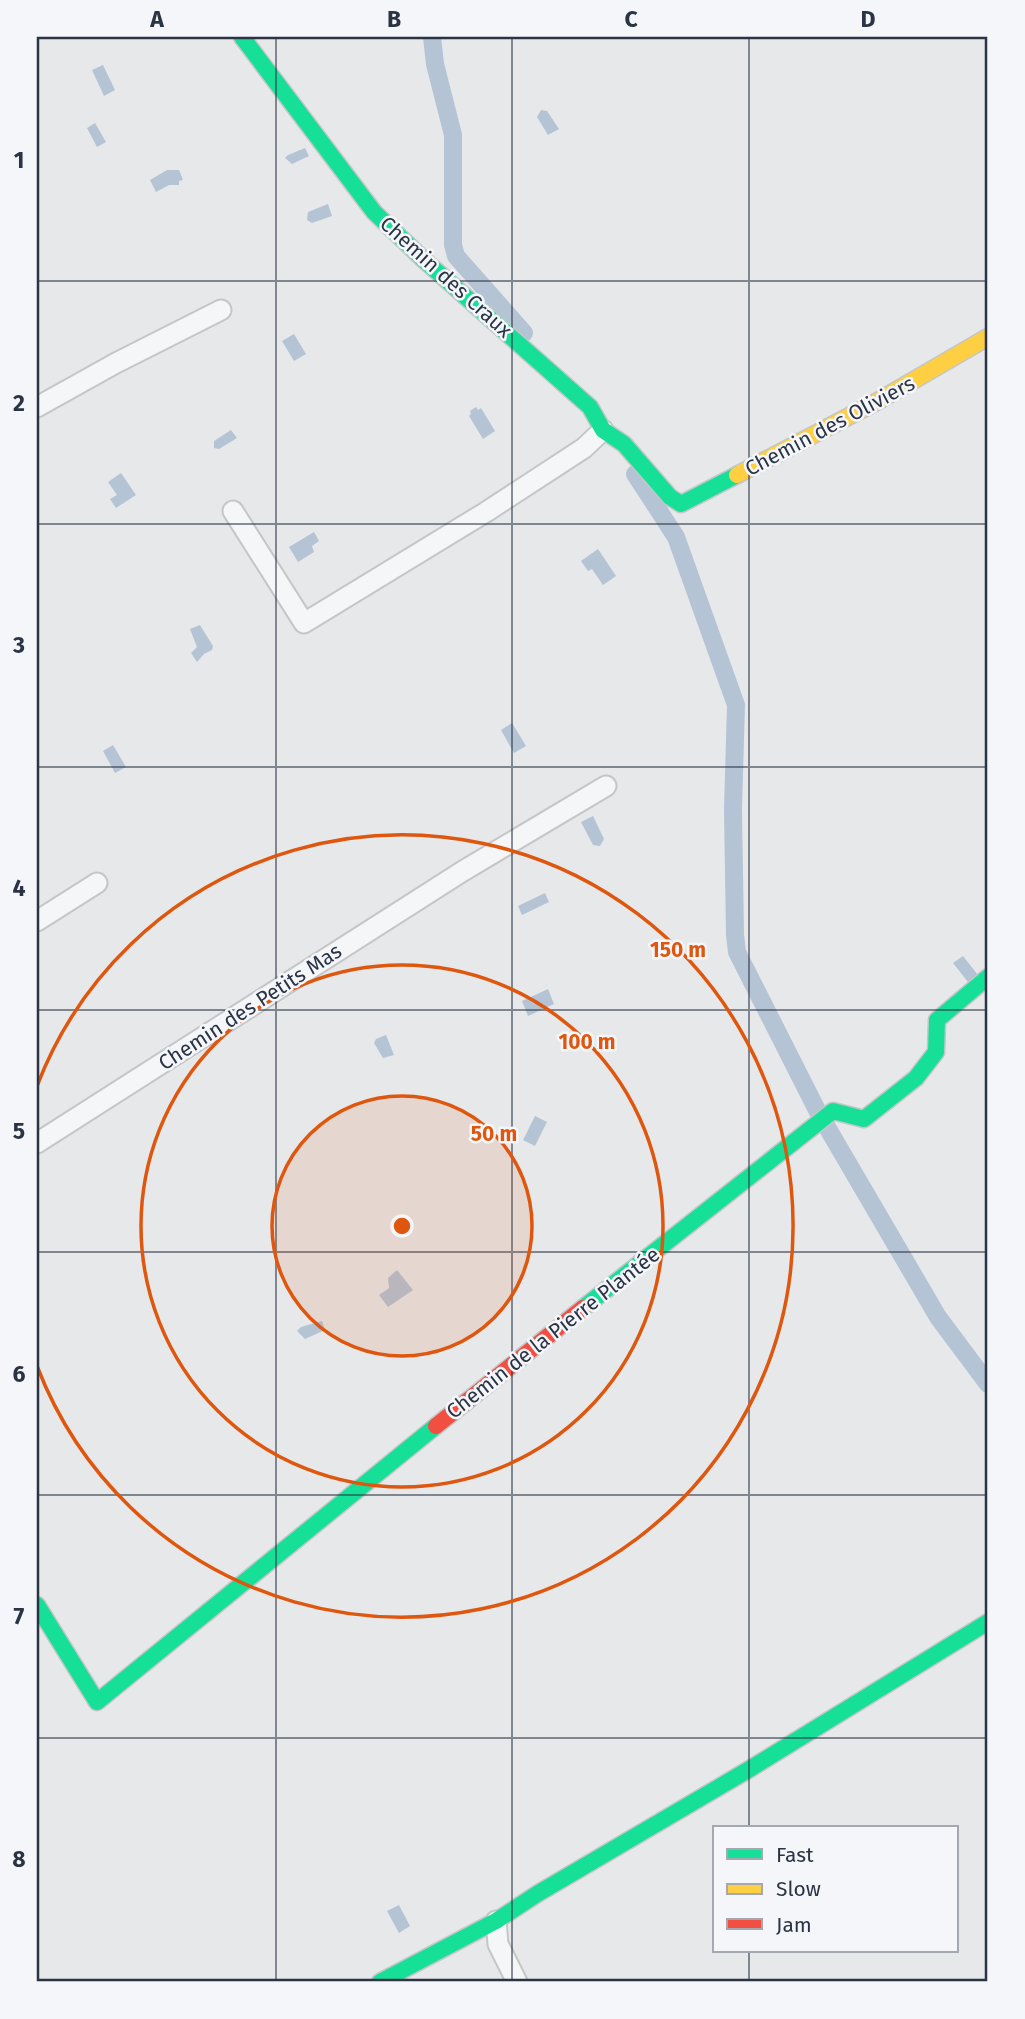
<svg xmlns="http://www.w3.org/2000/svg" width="1025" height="2019" font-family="'Fira Sans',sans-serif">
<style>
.water{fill:#b4c4d5}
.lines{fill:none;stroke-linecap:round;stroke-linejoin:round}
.canal{stroke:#b4c4d5;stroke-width:18}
.street-casing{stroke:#c4c6c8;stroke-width:23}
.fast-casing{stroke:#c4c6c8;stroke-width:19}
.slow-casing{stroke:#c4c6c8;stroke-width:19}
.jam-casing{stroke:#c4c6c8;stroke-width:19}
.street{stroke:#f5f6f7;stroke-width:19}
.fast{stroke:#16e098;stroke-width:16}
.slow{stroke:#ffcf43;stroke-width:16}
.jam{stroke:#f24e42;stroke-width:16}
.grid{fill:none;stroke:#2b3445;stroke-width:2;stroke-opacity:0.55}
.ring{fill:none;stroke:#df570f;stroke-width:3.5}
.labels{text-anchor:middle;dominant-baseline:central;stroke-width:5;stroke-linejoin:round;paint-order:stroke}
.street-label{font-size:21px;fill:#2b3445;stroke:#f4f6f9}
.centre{fill:#df570f;stroke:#f4f6f9;stroke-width:3.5}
.ring-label{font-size:21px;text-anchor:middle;font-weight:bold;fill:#df570f;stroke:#f4f6f9;stroke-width:5;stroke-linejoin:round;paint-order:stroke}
.neatline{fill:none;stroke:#2b3445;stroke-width:2.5}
.grid-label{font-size:23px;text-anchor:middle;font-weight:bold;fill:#2b3445}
</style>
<rect width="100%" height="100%" fill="#e6e8ea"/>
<!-- water -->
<path class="water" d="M103 65 115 90 104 96 92 70Z
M541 110 547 111 559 129 548 135 537 117Z
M95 123 106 142 97 147 87 128Z
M305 148 309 156 292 164 285 158 288 155Z
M167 170H179L183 180 179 181V185H169L156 192 150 180Z
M328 204 332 216 312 223 307 220 308 212Z
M294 334 306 354 294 361 282 341Z
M476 407 478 410 481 408 495 431 483 439 469 416 471 414 470 411Z
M231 430 237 438 219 449 214 448V441Z
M121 473 136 495 116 508 110 499 117 495 108 482Z
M314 532 319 541 312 546 314 552 298 562 289 547Z
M598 549 616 576 603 585 592 569 588 571 581 561Z
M200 625 213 646 212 650 204 654 197 662 191 653 197 647 190 629Z
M512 723 526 746 514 753 501 730Z
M113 745 126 767 115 773 103 751Z
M593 816 604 839 600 846 593 845 581 822Z
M545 893 549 902 522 915 518 906Z
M963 956 978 975 968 982 953 963Z
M548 989 554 1004 528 1016 522 1001Z
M386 1035 394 1055 383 1058 374 1043 376 1039Z
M535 1116 547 1122 535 1146 523 1140Z
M397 1270 413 1290 388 1307 379 1295 389 1288 388 1278Z
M322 1321 325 1330 305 1339 297 1331 301 1327Z
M399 1905 410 1926 399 1933 387 1911Z"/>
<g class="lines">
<!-- canal -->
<path class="canal" d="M432 37 435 64 453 135V245L456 256 524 333
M635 474 676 537 736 705 733 809 735 935 737 952 819 1114
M824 1122 938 1317 988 1384"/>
<defs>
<path id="street" d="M37 407 116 363 221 310
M233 511 304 623 486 512 584 448 603 430
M37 921 97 883
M37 1143 463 871 606 786
M496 1921 498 1944 517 1982"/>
<path id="fast" d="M242 37 374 212 424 260 590 407 603 430 624 444 670 497 681 504 737 475
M583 1308 833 1111 864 1119 916 1078 936 1052 937 1020 988 977
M37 1605 97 1702 436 1426
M380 1982 496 1921 537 1894 748 1770 988 1622"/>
<path id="slow" d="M737 475 878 401 988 337"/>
<path id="jam" d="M436 1426 583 1308"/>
</defs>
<!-- street casing -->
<use href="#street" class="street-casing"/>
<!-- fast casing -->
<use href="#fast" class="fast-casing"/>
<!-- slow casing -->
<use href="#slow" class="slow-casing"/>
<!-- jam casing -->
<use href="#jam" class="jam-casing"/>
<!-- street -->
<use href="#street" class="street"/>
<!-- fast -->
<use href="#fast" class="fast"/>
<!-- slow -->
<use href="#slow" class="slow"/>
<!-- jam -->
<use href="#jam" class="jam"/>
</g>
<!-- grid -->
<path class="grid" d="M276 37V1982M512 37V1982M749 37V1828M37 281H988M37 524H988M37 767H988M37 1010H988M37 1252H988M37 1495H988M37 1738H988M749 1951V1982"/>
<!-- distance rings -->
<circle cx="402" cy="1226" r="130" fill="#df570f" fill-opacity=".12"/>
<g class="ring">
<circle cx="402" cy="1226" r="130"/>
<circle cx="402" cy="1226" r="261"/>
<path d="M37 1086A391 391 0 1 1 37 1366"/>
</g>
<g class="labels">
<!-- street labels -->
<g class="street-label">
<text transform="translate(446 277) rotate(42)">Chemin des Craux</text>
<text transform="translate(830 426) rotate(-28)">Chemin des Oliviers</text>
<text transform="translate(250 1007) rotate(-33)">Chemin des Petits Mas</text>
<text transform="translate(553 1333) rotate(-38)">Chemin de la Pierre Plantée</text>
</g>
</g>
<circle cx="402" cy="1226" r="10" class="centre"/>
<g class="ring-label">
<text x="678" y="957">150 m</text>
<text x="587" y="1049">100 m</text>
<text x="494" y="1141">50 m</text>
</g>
<!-- border -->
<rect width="1025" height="2019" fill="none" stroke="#f4f6f9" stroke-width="77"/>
<!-- legend -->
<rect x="713" y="1826" width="245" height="126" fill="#f4f6f9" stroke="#a4a8b1" stroke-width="2"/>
<rect x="727" y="1849" width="35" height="10" fill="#16e098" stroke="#a4a8b1" stroke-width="2"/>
<text x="776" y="1862" font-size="21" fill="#2b3445">Fast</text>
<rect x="727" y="1884" width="35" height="10" fill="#ffcf43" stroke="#a4a8b1" stroke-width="2"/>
<text x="776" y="1896" font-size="21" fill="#2b3445">Slow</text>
<rect x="727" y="1919" width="35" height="10" fill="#f24e42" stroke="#a4a8b1" stroke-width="2"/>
<text x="776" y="1932" font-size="21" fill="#2b3445">Jam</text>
<rect x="38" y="38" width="948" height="1942" class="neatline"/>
<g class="grid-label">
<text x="157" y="27">A</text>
<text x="394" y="27">B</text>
<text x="631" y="27">C</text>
<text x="868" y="27">D</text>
<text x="19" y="168">1</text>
<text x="19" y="411">2</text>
<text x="19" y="653">3</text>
<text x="19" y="896">4</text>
<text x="19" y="1139">5</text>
<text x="19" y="1382">6</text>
<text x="19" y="1624">7</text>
<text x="19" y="1867">8</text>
</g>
</svg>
